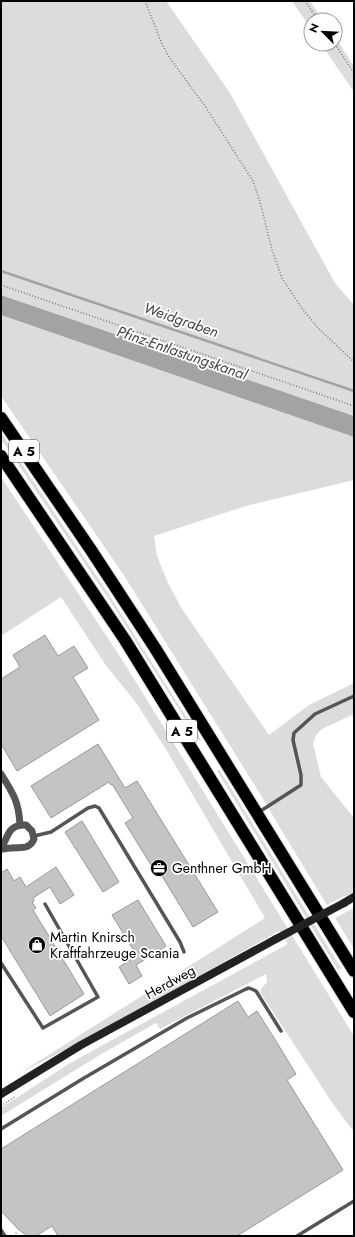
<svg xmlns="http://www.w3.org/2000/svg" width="355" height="1237" font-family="Jost,sans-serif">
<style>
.green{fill:#dcdcdc}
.water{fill:#a3a3a3}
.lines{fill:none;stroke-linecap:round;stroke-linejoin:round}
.stream{stroke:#a3a3a3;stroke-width:2.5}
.building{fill:#c4c4c4;stroke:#999}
.highway-casing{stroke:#dbdbdb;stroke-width:14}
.path{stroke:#777;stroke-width:1.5;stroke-dasharray:1 2;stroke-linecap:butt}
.lane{stroke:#555;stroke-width:3.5}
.street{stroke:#555;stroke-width:7}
.secondary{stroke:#222;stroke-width:8}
.highway{stroke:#000;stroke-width:12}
.secondary-bridge{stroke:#222;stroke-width:8}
.labels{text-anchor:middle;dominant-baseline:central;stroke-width:3.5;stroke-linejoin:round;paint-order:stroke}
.shield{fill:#fff;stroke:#4c4c4c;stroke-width:1}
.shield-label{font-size:13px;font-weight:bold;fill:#000}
.poi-label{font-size:14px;fill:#000;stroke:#fff;text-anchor:start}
.street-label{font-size:14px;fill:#000;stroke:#fff}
.water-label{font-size:15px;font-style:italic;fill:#444;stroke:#fff}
</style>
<rect width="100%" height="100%" fill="#fff"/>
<!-- green -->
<path class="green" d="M1 1H166L230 93 335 283 354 305V416L1 295Z
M292 1H310L323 20H311V29Z
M335 37 354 66V92L321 44H335Z
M1 315 354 437V480L246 506 154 536 157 556 168 583 182 609 269 735 309 705 354 683V714L322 729 316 735 313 744 321 777 354 818V892L345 897 344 896 327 905 282 831 262 797 123 574 1 396Z
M1 433 108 593 201 740 199 741 112 604 1 439Z
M1 477 123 661 354 1036V1132L333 1104 260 992 262 988 267 982 266 974 160 1029 156 1023 98 1056 1 1116V1108L70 1063 288 944 279 931 96 1034 20 1073 265 918 167 751 137 704 105 664 61 597 1 636Z
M219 769 341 968 338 970 217 771Z
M354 908V949L335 918Z"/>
<!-- water -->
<path class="water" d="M1 295 354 416V437L1 315Z"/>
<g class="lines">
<!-- stream -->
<path class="stream" d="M1 271 354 391"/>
</g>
<!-- building -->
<path class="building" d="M45 635 58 656 74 646 88 668 73 677 99 720 17 771 1 744V679L20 667 13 655Z
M98 744 125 788 137 781 218 912 193 927 159 871 156 873 125 823 133 818 112 784 111 785 109 782 51 818 31 786Z
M82 821 119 882 103 892 65 832Z
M56 867 74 895 60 904 50 887 33 898 34 901 32 902 36 908 33 910 84 994 50 1016 1 936V873L7 869 14 881 20 877 26 887Z
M138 900 166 946 136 965 142 976 129 984 119 967 137 956 112 915Z
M238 1001 248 1017 257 1011 276 1041 296 1074 287 1080 343 1170 237 1236H58L52 1226 36 1236H27L18 1229 1 1211V1149Z"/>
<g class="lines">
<defs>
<path id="highway" d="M1 418 91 550 155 648 354 971
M1 456 125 640 354 1012"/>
</defs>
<!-- highway casing -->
<use href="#highway" class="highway-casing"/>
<!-- path -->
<path class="path" d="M145 1 162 44 169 57 205 106 253 181 260 202 272 250 282 278 301 307 318 328 354 362
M305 1 318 20
M335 44 354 73
M1 285 354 406
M1 1106 16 1096
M14 1236 17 1232"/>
<!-- lane -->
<path class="lane" d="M259 812 301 785V775L293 740 294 733 315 714 354 696
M34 836 51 832 88 808 95 806 99 808 180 942 184 952
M1 963 43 1028 98 997 45 904
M1 1129 84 1078 187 1018 246 989 249 988 256 991 281 1031
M1 1230 5 1236
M297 1236 354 1201"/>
<!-- street -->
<path class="street" d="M1 774C13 793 19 802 20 825
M1 849C8 837 8 824 26 825L32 831 34 839C29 850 22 847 11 848 8 848 4 849 1 849"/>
<!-- secondary -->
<path class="secondary" d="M344 903 354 897
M1 1094 81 1045 276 939"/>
<!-- highway -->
<use href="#highway" class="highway"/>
<!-- secondary-bridge -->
<path class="secondary-bridge" d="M276 939 344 903"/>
</g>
<!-- icons -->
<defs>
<symbol id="office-disc" viewBox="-11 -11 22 22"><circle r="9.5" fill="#000" stroke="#fff"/><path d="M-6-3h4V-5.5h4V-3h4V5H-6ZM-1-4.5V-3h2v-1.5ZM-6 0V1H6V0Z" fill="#fff"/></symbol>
<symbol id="shop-disc" viewBox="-11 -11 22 22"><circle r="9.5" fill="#000" stroke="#fff"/><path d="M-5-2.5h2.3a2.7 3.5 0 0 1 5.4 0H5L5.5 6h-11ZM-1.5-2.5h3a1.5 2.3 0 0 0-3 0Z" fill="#fff"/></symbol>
</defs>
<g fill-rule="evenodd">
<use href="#office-disc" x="149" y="858" width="20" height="20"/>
<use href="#shop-disc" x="27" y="935" width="20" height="20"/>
</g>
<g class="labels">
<!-- shield labels -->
<g class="shield">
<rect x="9" y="440" width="30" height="22" rx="3"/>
<rect x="167" y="720" width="30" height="22" rx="3"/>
</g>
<g class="shield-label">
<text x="24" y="451">A 5</text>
<text x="182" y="731">A 5</text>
</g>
<!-- poi labels -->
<g class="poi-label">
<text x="172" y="868">Genthner GmbH</text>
<text x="50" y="937">Martin Knirsch<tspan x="50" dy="16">Kraftfahrzeuge Scania</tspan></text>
</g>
<!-- street labels -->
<g class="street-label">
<text transform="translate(170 982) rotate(-29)">Herdweg</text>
</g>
<!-- water labels -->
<g class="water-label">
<text transform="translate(181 320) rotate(19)">Weidgraben</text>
<text transform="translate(182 353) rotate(19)">Pfinz-Entlastungskanal</text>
</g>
</g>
<!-- border -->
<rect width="355" height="1237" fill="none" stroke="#000000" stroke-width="4"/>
<!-- north arrow -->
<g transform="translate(323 32) rotate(294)"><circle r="19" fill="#ffffff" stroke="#999999"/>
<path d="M0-3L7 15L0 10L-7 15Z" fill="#000000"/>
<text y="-6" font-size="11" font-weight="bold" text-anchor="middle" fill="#000000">N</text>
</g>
</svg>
